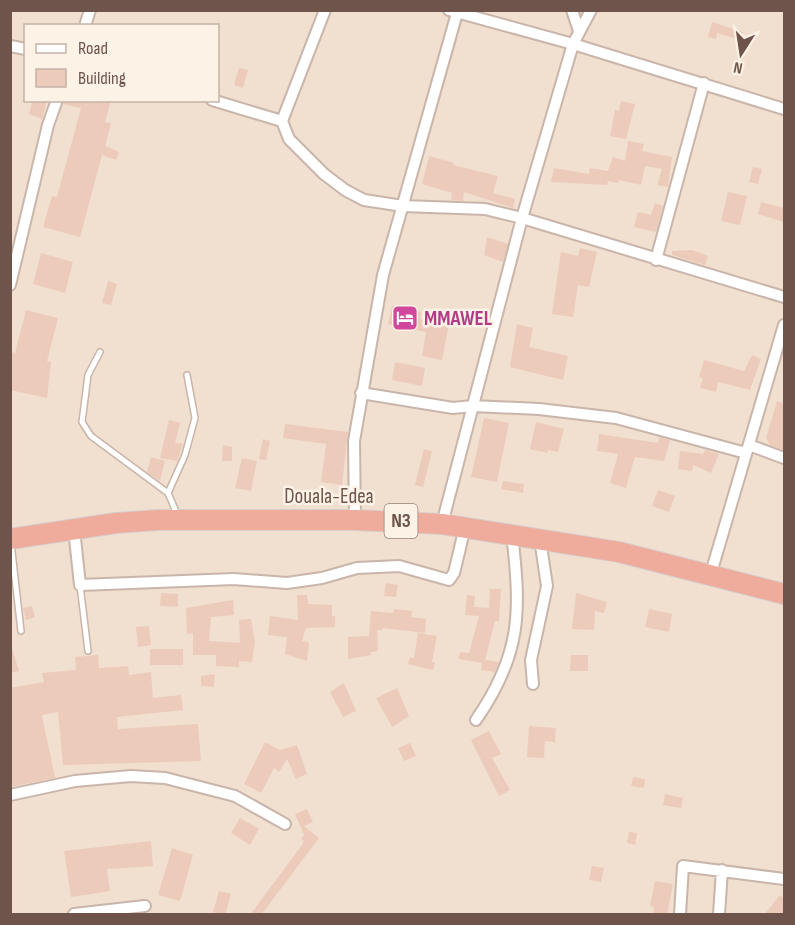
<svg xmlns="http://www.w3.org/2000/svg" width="795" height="925" font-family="'Sofia Sans Condensed',sans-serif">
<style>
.residential{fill:#f1dfd0;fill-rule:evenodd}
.building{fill:#edcbbb}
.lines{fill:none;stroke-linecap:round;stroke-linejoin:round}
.lane-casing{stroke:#c9b5a9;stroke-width:8}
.street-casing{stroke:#c9b5a9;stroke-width:14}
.highway-casing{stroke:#d6cfcc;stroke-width:22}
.lane{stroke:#fff;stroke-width:5}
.street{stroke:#fff;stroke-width:10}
.highway{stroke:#efab9c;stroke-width:20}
.labels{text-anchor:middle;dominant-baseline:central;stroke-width:5;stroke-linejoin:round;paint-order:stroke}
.shield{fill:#fdf2e6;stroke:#998379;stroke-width:1.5}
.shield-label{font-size:20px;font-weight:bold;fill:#6e544a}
.hotel-label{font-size:21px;font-weight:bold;fill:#b23c85;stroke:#fdf2e6;text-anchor:start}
.street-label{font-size:21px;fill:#6e544a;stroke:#fdf2e6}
</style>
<rect width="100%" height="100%" fill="#faeee1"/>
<!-- residential -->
<path class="residential" d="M11 11H784V914H11ZM26 26H218V100H26Z"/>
<!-- building -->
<path class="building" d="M712 22 743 32 741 40 717 33 716 39 708 37Z
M239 68 248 70 243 88 234 85Z
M33 100H47L42 119 29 114Z
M64 100 95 103 96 100H111L105 122 111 123 105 146 119 152 116 160 102 155 80 237 43 227 52 196 57 197 81 108 63 104Z
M621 101 635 104 626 139 610 136 615 110 619 111Z
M628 141 644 144 642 151 672 157 668 187 657 185 662 169 645 166 641 185 619 180 618 183 608 181 607 185 551 182 554 168 589 174 590 168 608 171 613 157 625 161Z
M429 156 454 163 453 165 498 176 493 193 515 199 513 208 464 192 463 201 451 200 452 193 422 184Z
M753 167 762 169 758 184 749 182Z
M728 192 747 196 740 225 721 221Z
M761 202 784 208V222L758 214Z
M655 203 663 206 656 232 634 227 638 212 651 215Z
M487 237 508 244 503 262 484 255Z
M580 248 597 252 589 287 578 285 573 317 552 314 561 252 578 256Z
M692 250 708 256 705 265 672 255V251Z
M41 253 73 262 65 293 33 284Z
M108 281 117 284 111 305 102 303Z
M392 306 421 312 420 319 449 324 442 360 422 356 426 332 388 324Z
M26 310 58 318 47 361 51 362 47 398 10 390V352L15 353Z
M517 324 533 328 529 347 568 356 563 380 510 367Z
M752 355 761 359 750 390 718 382 716 392 700 388 703 378 699 377 704 360 744 371Z
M395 362 425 368 422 386 392 380Z
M777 401 784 404V450L770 445 766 438Z
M484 418 509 423 497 482 471 477Z
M169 420 180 423 175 443 183 444 177 461 160 458Z
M536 422 564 429 558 452 548 450 547 453 530 449Z
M285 424 348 432 342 485 321 482 326 444 283 438Z
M599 434 658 443 659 437 670 440 664 461 635 457 626 488 610 483 618 454 597 451Z
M263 439 270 441 266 460 259 459Z
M223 445 232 447V461H222Z
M424 449 432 451 423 487 415 485Z
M705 450 719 454 711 473 693 465 692 471 678 469 680 451 703 454Z
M151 457 165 461 160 481 147 472Z
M242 458 257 461 251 491 235 488Z
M503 481 524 484 523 493 501 489Z
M658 490 675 496 669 512 652 506Z
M386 583 398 585 396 597 384 596Z
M490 589H501L499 621H495L485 660 499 662 495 672 481 670 482 663 458 659 460 652 469 653 479 616 465 615 467 595 475 596 474 607 489 608Z
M161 593 178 594V607L160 606Z
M576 593 607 602 604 613 595 611 594 630 572 629Z
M297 595H307L308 604 332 605V616H335V627L306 628 302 641 309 642 307 661 285 654 287 637 268 635 270 616 298 620Z
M233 600 234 615 211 617 209 641 240 643 239 620 251 619 255 642 252 662 239 661V667L216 666V655H193V633L187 634 186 608Z
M32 606 35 617 26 620 23 608Z
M394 609 412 611 411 617 426 619 425 633 382 628V630H377L378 651 370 652 371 655 348 659V637L369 636 371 611 393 613Z
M649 609 672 614 669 632 645 627Z
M149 626 151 645 138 647 136 627Z
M418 633 437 636 432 662H435L433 670 408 664 410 657 414 658Z
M12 648 19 671 10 673V649Z
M150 649H183V665H150Z
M98 655 99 668 128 666 129 675 151 672 153 698 181 695 183 710 117 717 118 729 198 724 201 761 63 765 58 712 42 715 55 778 10 787V688L44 682 42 673 76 670 75 657Z
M571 655H588V671H570Z
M215 674 214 687 201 686V676Z
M344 683 356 711 343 717 330 692Z
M397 688 409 716 392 727 376 698Z
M529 726 556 728 555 742 545 741 544 758 527 757Z
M489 731 501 754 492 758 510 790 499 796 471 740Z
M265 742 280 750 297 745 307 774 296 779 287 759 279 772 274 768 261 793 244 784Z
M410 743 416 756 404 761 398 748Z
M633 777 645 779 644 788 631 786Z
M665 794 683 798 681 808 663 805Z
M307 809 313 822 304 826 319 838 261 915H250L302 845 304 841 301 839 304 835 295 814Z
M240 818 259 829 250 845 231 833Z
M629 832 637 833 635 845 627 843Z
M151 841 153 866 107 869 110 891 71 897 64 851Z
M172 848 193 855 180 901 158 895Z
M592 866 604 868 601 882 589 880Z
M655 881 673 884 667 915H653L654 907 650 906Z
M219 891 231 894 225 915 213 912Z
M780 895 784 899V915H764Z"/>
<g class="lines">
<defs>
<path id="lane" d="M100 352 88 375 82 422 91 436 168 493 178 516
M168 493 185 455 195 418 187 375
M11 543 21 631
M80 585 88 651"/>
<path id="street" d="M325 10 282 121 289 139 324 174 345 190 364 200 403 206 485 209 522 218 784 297
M449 10 573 44 784 109
M572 10 579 31
M85 26 90 10
M10 46 26 49
M212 100 282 121
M656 260 704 83
M10 285 48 125 57 100
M361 393 453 408 473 406 539 409 616 418 746 453
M749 445 784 458
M355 520 354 441 383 275 457 13
M442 524 522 218 573 44 591 10
M74 529 80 585 234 579 287 583 322 578 357 568 399 566 449 580 454 573 465 527
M711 573 784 325
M533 684 531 660 547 586 540 539
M476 720C522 654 521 611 512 534
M10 795 75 781 131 776 165 778 235 796 285 824
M74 914 145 906
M680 914 683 866 784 879
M719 914 722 870"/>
<path id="highway" d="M10 539 116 523 158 520H355L442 524 619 552 784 594"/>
</defs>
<!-- lane casing -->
<use href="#lane" class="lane-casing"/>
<!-- street casing -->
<use href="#street" class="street-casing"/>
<!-- highway casing -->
<use href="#highway" class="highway-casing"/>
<!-- lane -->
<use href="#lane" class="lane"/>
<!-- street -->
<use href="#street" class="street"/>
<!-- highway -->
<use href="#highway" class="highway"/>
</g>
<!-- icons -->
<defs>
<symbol id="hotel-square" viewBox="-11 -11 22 22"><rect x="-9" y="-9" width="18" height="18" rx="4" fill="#d1479c" stroke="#fdf2e6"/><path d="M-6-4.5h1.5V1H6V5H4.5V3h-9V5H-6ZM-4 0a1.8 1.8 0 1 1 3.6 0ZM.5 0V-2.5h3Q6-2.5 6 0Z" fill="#fff"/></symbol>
</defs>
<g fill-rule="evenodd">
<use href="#hotel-square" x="390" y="303" width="30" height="30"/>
</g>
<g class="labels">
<!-- shield labels -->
<rect class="shield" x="384.5" y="504" width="33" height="34" rx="4.5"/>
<g class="shield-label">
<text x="401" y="521">N3</text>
</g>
<!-- hotel labels -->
<g class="hotel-label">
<text x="424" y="318">MMAWEL</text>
</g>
<!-- street labels -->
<g class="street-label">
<text x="329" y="496">Douala-Edea</text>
</g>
</g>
<!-- border -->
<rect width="795" height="925" fill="none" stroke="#6e544a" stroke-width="24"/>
<!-- legend -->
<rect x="24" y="24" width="195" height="78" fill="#fdf2e6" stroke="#c4b3a8" stroke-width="1.5"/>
<rect x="36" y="44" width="30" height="9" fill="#ffffff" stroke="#c4b3a8" stroke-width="1.5"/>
<text x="78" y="54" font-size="18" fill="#6e544a">Road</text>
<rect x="36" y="69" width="30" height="18" fill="#edcbbb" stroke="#c4b3a8" stroke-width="1.5"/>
<text x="78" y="84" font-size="18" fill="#6e544a">Building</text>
<!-- north arrow -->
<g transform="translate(741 54) rotate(192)" stroke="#fdf2e6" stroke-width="4.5" paint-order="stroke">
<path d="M0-4.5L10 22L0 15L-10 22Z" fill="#6e544a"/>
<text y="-9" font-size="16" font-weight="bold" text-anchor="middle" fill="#6e544a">N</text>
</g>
</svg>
